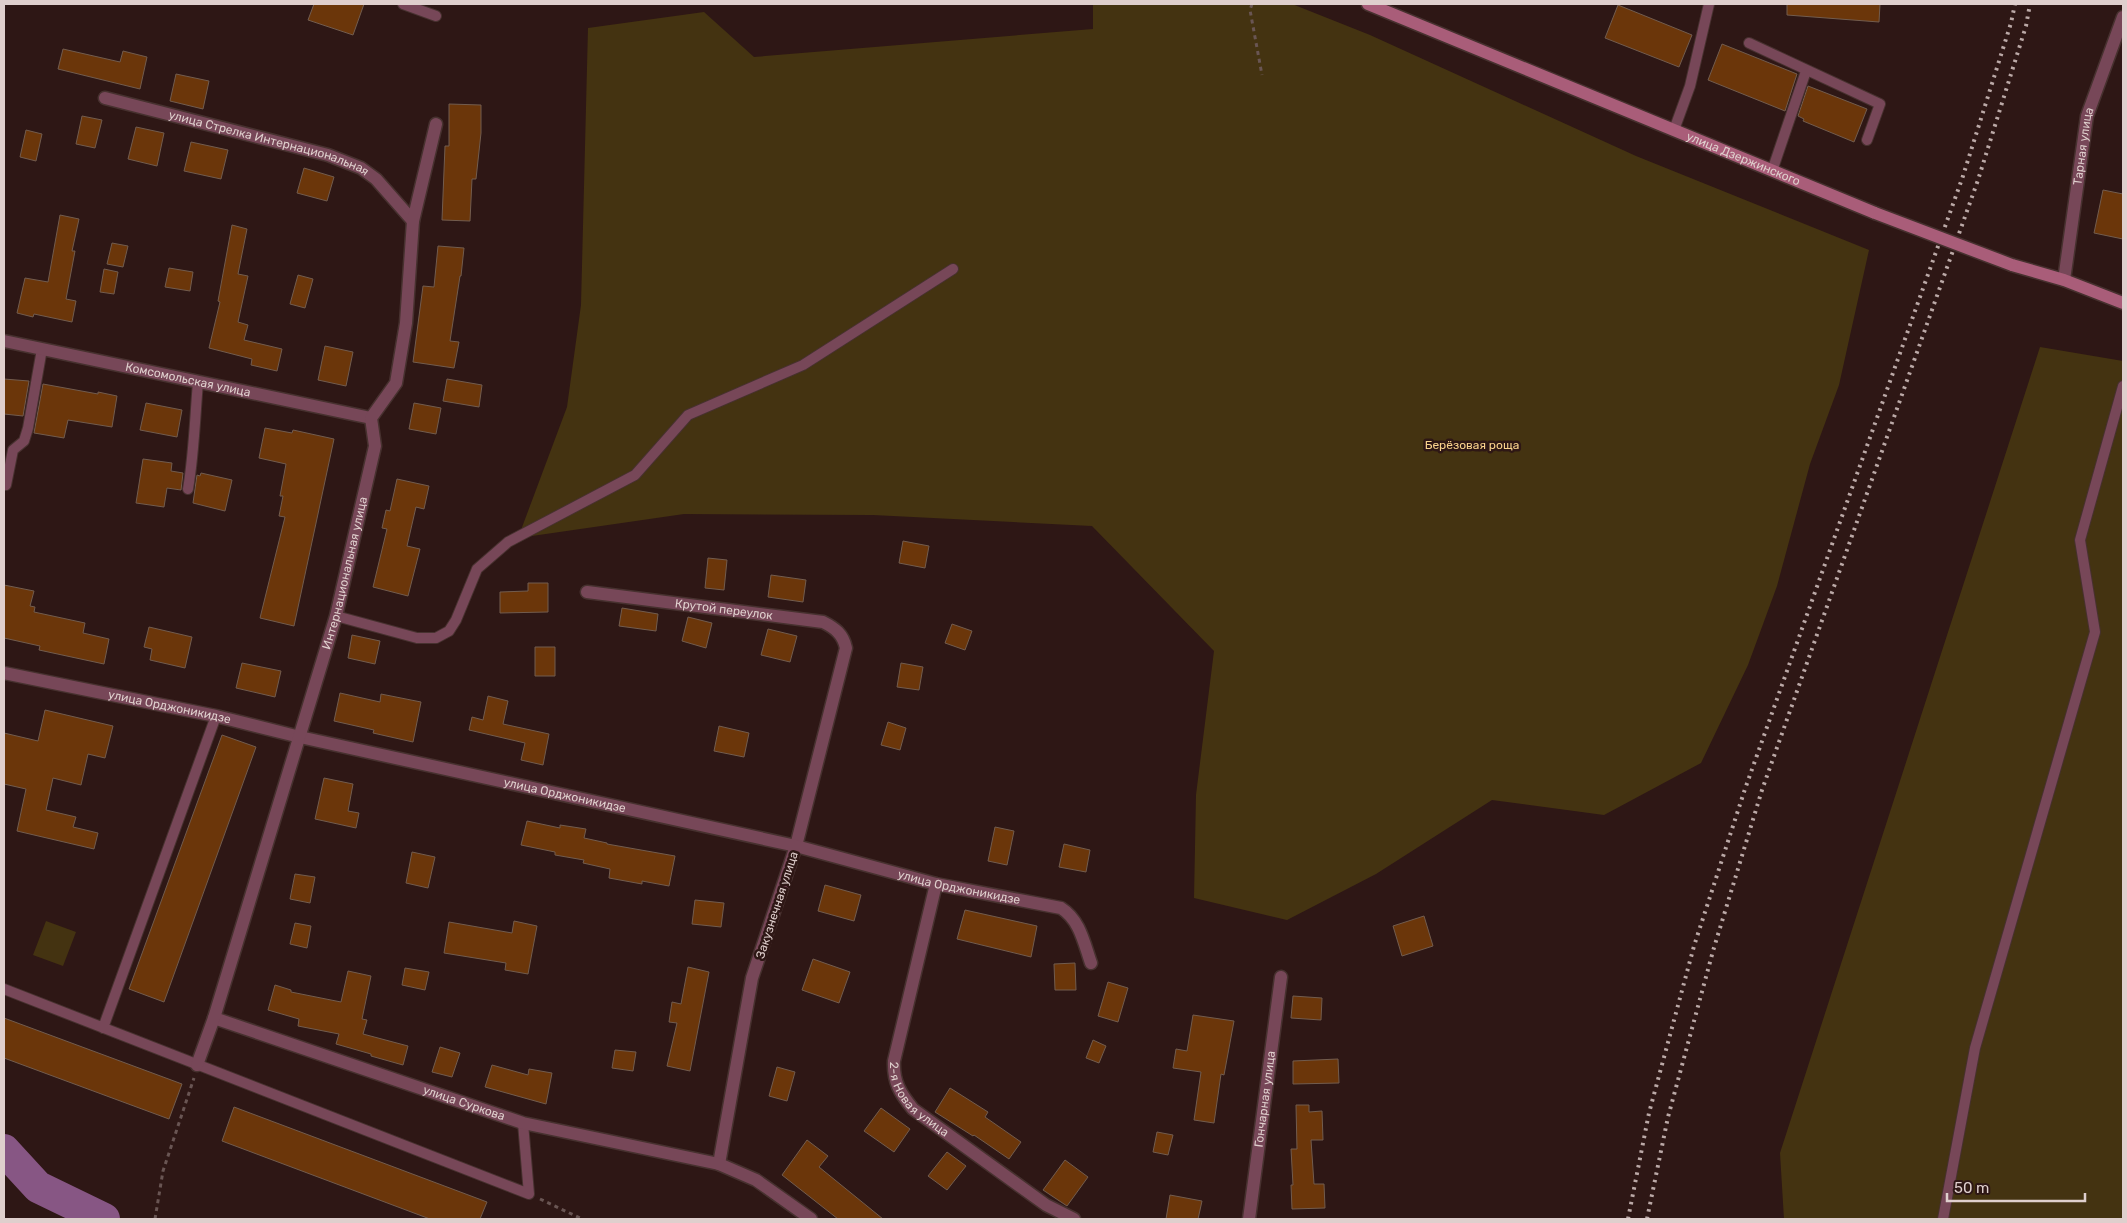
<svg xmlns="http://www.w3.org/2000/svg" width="2127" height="1223" font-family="Rubik,sans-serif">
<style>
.green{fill:#431}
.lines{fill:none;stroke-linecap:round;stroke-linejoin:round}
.river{stroke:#875684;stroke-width:32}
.building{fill:#6b360a;stroke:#725c4e}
.service-casing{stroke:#47312f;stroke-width:12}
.minor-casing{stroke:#47312f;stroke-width:15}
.secondary-casing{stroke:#47312f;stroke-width:15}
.path{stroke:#695553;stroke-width:3;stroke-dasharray:4 4;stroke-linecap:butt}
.service{stroke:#774758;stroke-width:10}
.minor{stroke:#774758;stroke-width:12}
.secondary{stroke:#a95d79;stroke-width:12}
.rail{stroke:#bba9a7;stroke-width:4;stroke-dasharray:2.5 5;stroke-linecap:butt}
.secondary-bridge-casing{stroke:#47312f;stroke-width:15;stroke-linecap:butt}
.secondary-bridge{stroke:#a95d79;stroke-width:12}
.labels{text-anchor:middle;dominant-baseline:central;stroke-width:5;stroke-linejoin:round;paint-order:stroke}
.street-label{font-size:12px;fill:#dfcfcd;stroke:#2e1715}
.park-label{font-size:12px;fill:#f9d28c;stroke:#2e1715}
</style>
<rect width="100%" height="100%" fill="#2e1715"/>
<!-- green -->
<path class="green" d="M1093 4H1292L1370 35 1636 156 1869 250 1839 385 1810 464 1777 586 1748 665 1701 763 1604 815 1492 800 1376 874 1287 920 1194 898 1196 795 1214 651 1092 526 873 515 684 514 518 538 567 407 581 305 588 28 704 12 754 57 1093 29Z
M2040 347 2123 361V1219H1784L1780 1153Z
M46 921 76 932 63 966 33 955Z"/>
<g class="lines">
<!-- river -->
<path class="river" d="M4 1150 38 1187 104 1219"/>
</g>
<!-- building -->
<path class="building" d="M314 4H364L353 35 308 20Z
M1787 4H1880L1879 22 1787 15Z
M1618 5 1692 35 1679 67 1605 38Z
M1722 44 1797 74 1785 111 1708 80Z
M63 49 120 62 123 51 147 57 140 89 58 69Z
M176 74 209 81 203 109 170 101Z
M1808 86 1867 109 1854 142 1803 121 1804 119 1798 116Z
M449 104 481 105V133L476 179H472L470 221 442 220 445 146H449Z
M82 116 102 120 95 148 76 144Z
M136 127 164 133 157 166 128 159Z
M26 130 42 134 36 161 20 157Z
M191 142 228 150 221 179 184 171Z
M304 168 334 177 327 201 297 193Z
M2103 190 2123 194V239L2094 233Z
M60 215 79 219 72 251H75L66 299 76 301 72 322 34 314 33 317 17 313 25 278 48 282Z
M232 225 247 229 238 274 248 276 238 322 248 325 244 340 282 349 277 371 251 365 252 359 209 348 220 302 218 301Z
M112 243 128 246 123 267 107 264Z
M438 246 464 248 461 276H460L450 341 459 342 454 368 413 362 423 286 434 287Z
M169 268 193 272 190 291 165 287Z
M104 269 118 272 114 294 100 292Z
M298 275 313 279 305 308 290 304Z
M325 346 353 352 346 386 318 380Z
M4 379 29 381 23 416 4 414Z
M447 379 482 385 479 407 443 401Z
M43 384 98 394V392L117 396 112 427 68 420 64 438 34 433Z
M146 403 182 410 177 437 140 430Z
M414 403 441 408 436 434 409 429Z
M265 428 292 433 293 430 334 439 294 626 260 618 285 517 279 516 283 496H280L286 464 259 458Z
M143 459 172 463 171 471 183 473 181 490 167 488 164 507 136 503Z
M201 473 232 480 225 511 193 503 197 475 200 476Z
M397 479 429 486 424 509 416 507 407 546 420 549 408 596 373 587 387 529 382 528 386 510 390 511Z
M903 541 929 546 925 568 899 563Z
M708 558 727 560 724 590 705 588Z
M771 575 806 580 803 602 768 597Z
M528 583H548V612L500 613V592L528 591Z
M4 585 34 591 30 606 35 607 34 612 85 623 83 633 109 639 104 664 39 650 40 646 4 638Z
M622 608 658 614 656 631 619 626Z
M688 617 712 623 706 648 682 641Z
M952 624 972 631 965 650 945 643Z
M149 627 192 637 185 668 150 660 152 649 144 647Z
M768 629 797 636 790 662 761 655Z
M352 635 380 641 375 664 348 658Z
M535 647H555V676H535Z
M242 663 281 671 275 697 236 688Z
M901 663 923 667 919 690 897 687Z
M340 693 380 702 381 694 421 702 413 742 373 733 374 730 334 721Z
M488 696 508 701 503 724 549 734 543 765 521 760 525 743 469 730 472 717 483 720Z
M45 710 113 726 105 758 88 754 81 785 53 778 46 810 76 817 73 827 98 833 94 849 17 831 26 789 4 784V733L38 741Z
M888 722 906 728 900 750 881 745Z
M719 726 749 733 744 757 714 751Z
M222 735 256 747 164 1002 129 989Z
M324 778 353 784 348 811 359 813 356 828 315 819Z
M527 821 560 828V825L586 829 584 838 607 843V844L675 856 669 886 642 881V884L609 878 610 869 583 863 584 860 555 855V852L521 845Z
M995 827 1014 831 1007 865 988 861Z
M1064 844 1090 850 1086 872 1059 867Z
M412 852 435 857 428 888 406 883Z
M295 874 315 877 310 903 290 899Z
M825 885 861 895 854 921 818 911Z
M695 900 724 903 721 927 692 924Z
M965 910 1037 926 1031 957 957 939Z
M1424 916 1433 946 1402 956 1393 926Z
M514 921 537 926 528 974 505 970 506 963 444 953 449 922 512 933Z
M295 923 311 926 307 948 290 944Z
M813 959 850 972 839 1003 802 990Z
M1075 963 1076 990H1055L1054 964Z
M688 967 709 972 690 1071 667 1066 677 1023 669 1022 672 1002 681 1004Z
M405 968 429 972 425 990 402 985Z
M348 971 371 976 362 1019 367 1020 363 1034 408 1046 403 1065 371 1056V1054L336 1044 339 1034 298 1026 299 1019 268 1010 275 985 291 990V992L341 1002Z
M1108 982 1128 988 1118 1022 1098 1016Z
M1293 996 1322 998 1321 1020 1291 1018Z
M1193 1015 1234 1021 1224 1075 1221 1074 1214 1123 1194 1120 1201 1072 1173 1068 1176 1049 1187 1051Z
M4 1018 182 1084 169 1119 4 1058Z
M1093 1040 1106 1046 1099 1063 1086 1058Z
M440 1047 460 1053 452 1077 432 1072Z
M615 1050 636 1052 633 1071 612 1068Z
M1338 1059 1339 1083 1293 1084V1061Z
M492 1065 528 1075 529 1069 552 1073 546 1104 485 1087Z
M777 1067 795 1072 787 1101 769 1096Z
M950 1088 988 1112 985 1117 1021 1142 1009 1159 974 1135 973 1136 935 1112Z
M1296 1105H1309V1112L1322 1111 1323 1140H1311L1314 1184H1324L1325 1208 1292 1209 1291 1185H1293L1291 1149H1297Z
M234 1107 487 1202 480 1219H430L222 1141Z
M881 1108 910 1129 894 1152 864 1131Z
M1157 1132 1173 1135 1168 1155 1153 1152Z
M807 1140 828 1156 819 1167 883 1219H838L782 1175Z
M947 1152 966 1166 947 1190 928 1176Z
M1065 1160 1088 1177 1067 1206 1043 1190Z
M1170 1195 1202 1201 1198 1219H1166Z"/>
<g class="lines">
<defs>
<path id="service" d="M403 4 436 16
M1749 43 1880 104 1867 140
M1674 130 1690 86 1709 4
M1772 171 1806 71
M6 485 13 450 24 441 28 428 42 349
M188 489C194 454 195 417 198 382
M336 616 417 638H436L449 631 456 620 477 569 508 542 635 475 688 415 803 365 953 269
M4 989 529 1194 523 1123
M103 1028 216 716
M1943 1219 1975 1048 2095 632 2080 540 2123 386"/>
<g id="minor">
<path id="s1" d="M105 98 328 155 361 168 376 179 413 221"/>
<path id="s2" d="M2064 280 2087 116 2123 17"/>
<path id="s3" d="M4 341 371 418"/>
<path id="s4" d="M587 592 823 622C835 628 843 634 846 648L796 846 752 978 719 1164"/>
<path id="s5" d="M4 673 216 716 300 737 796 846 936 884 1061 908C1080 920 1084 943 1091 963"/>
<path id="s6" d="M936 884 894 1061C893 1082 900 1093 913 1109L1046 1205 1074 1219"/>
<path id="s7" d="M214 1018 523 1123 719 1164 756 1180 811 1219"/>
<path id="s8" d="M197 1065 214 1018 336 616 375 446 371 418 396 383 406 323 413 221 436 124"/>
<path id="s9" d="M1249 1219 1281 977"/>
</g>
<g id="secondary">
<path id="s10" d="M1368 4 1875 213"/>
<path d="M2012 265 2064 280 2123 303"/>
</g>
</defs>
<!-- service casing -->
<use href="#service" class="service-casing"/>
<!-- minor casing -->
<use href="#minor" class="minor-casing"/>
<!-- secondary casing -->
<use href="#secondary" class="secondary-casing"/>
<!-- path -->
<path class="path" d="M1252 4 1250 10 1262 75
M540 1199 582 1219
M155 1219 163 1171 194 1078"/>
<!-- service -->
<use href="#service" class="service"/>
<!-- minor -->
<use href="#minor" class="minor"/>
<!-- secondary -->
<use href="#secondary" class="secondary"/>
<!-- rail -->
<path class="rail" d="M1628 1219 1649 1113 1694 946 1745 789 1963 176 2011 23 2015 4
M1647 1219 1668 1117 1713 951 1762 790 1978 180 2026 26 2030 4"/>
<defs>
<path id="secondary-bridge" d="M1875 213 2012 265"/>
</defs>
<!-- secondary-bridge casing -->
<use href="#secondary-bridge" class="secondary-bridge-casing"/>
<!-- secondary-bridge -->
<use href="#secondary-bridge" class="secondary-bridge"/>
</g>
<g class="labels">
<!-- street labels -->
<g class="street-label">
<text stroke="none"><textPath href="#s1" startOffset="170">улица Стрелка Интернациональная</textPath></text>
<text stroke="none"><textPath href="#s2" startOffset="135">Тарная улица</textPath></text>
<text stroke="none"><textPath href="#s10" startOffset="406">улица Дзержинского</textPath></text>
<text stroke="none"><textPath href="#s3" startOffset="188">Комсомольская улица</textPath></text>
<text stroke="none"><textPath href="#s8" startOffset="514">Интернациональная улица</textPath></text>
<text stroke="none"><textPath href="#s4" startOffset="138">Крутой переулок</textPath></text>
<text stroke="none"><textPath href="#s5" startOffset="169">улица Орджоникидзе</textPath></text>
<text stroke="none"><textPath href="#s5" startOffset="574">улица Орджоникидзе</textPath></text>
<text stroke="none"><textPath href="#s5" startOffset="979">улица Орджоникидзе</textPath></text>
<text transform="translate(777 905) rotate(-72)">Закузнечная улица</text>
<text stroke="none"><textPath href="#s6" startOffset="230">2-я Новая улица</textPath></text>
<text stroke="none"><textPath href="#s9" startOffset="121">Гончарная улица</textPath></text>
<text stroke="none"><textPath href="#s7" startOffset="264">улица Суркова</textPath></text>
</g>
<!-- park labels -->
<g class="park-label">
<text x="1472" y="445">Берёзовая роща</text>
</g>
</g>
<!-- border -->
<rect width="2127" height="1223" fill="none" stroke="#dfcfcd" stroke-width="10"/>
<!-- scale -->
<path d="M1947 1193v8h138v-8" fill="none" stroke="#dfcfcd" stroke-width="2.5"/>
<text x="1954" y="1193" font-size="15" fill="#dfcfcd" stroke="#2e1715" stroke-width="4" paint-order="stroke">50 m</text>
</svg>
